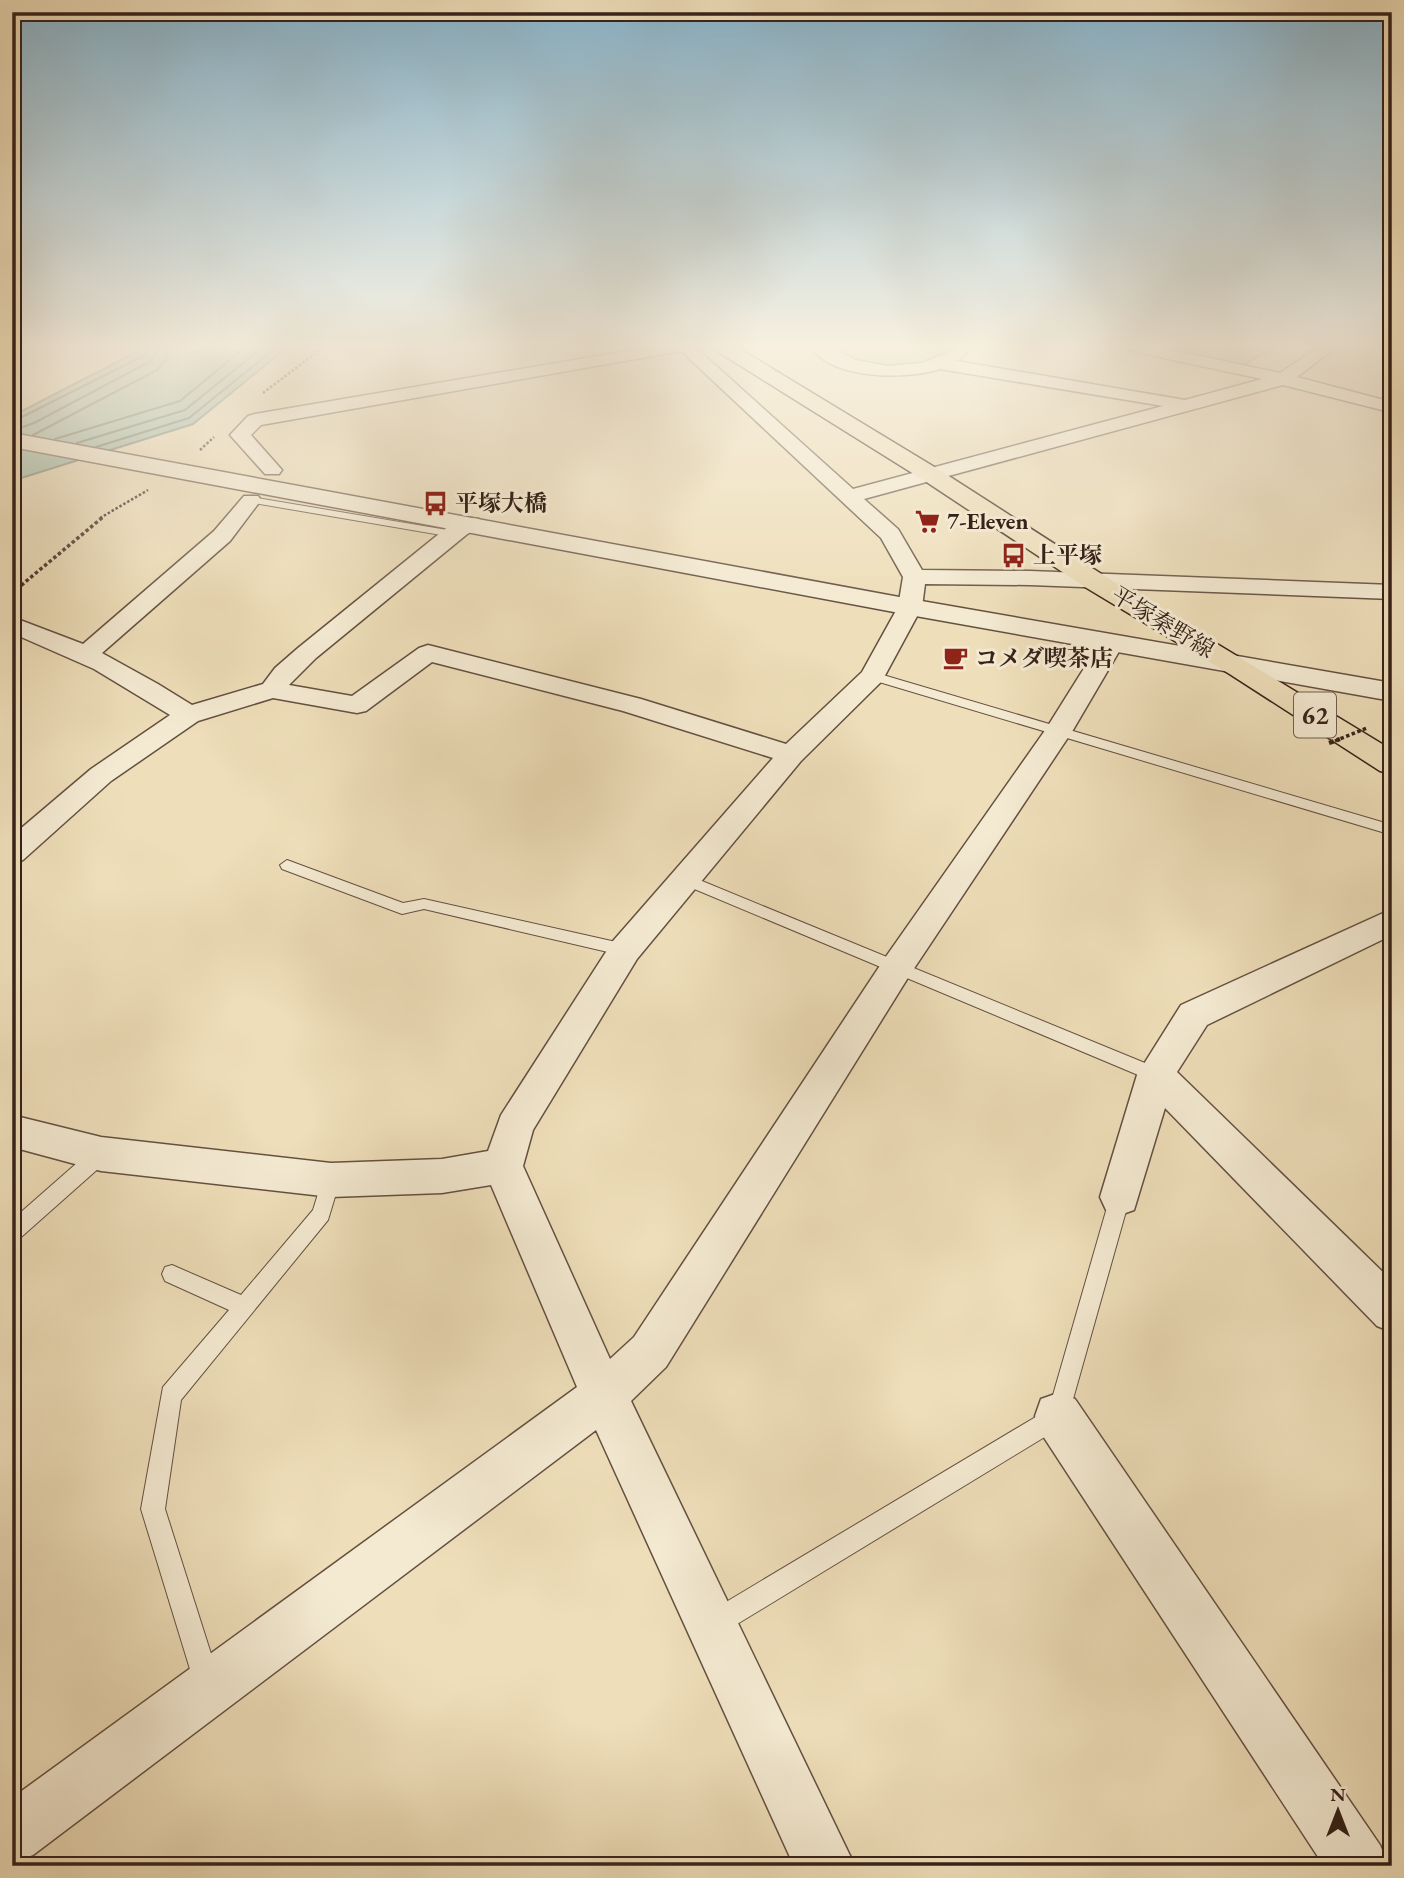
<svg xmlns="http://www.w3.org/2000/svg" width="1404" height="1878" font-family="'EB Garamond','Noto Serif JP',serif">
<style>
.green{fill:#bcc08c;stroke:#797052;stroke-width:2}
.water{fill:#9abcab;stroke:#727e71;stroke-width:2}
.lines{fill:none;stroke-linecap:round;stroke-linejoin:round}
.shore{stroke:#686e62;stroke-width:2}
.service-casing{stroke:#645041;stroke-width:2}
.minor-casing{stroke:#645041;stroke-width:3}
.tertiary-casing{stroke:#645041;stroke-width:3}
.primary-casing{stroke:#362119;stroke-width:3}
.path-far1{stroke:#362119;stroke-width:2.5;stroke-dasharray:2.5 2;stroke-linecap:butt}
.path{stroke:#362119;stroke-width:3.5;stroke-dasharray:3.5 2.5;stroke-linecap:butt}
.service{fill:#f4ead2;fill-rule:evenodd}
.minor{fill:#f4ead2;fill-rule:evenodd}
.tertiary{fill:#f4ead2;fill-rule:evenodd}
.primary{fill:#eedeb9;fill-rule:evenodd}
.path-bridge-far1{stroke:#362119;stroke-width:3.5;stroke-dasharray:3.5 2.5;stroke-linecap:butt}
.path-bridge{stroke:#362119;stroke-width:4.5;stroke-dasharray:5 3.5;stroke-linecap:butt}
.labels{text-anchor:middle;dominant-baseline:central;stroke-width:6;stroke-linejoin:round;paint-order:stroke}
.far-poi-label{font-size:23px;font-weight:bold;fill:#362119;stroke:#f4ead2;text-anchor:start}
.far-street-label{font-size:23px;fill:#362119;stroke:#f4ead2}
.shield{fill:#f4ead2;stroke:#6f5d50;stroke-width:2}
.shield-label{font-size:26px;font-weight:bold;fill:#362119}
</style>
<rect width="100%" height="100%" fill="#eedeb9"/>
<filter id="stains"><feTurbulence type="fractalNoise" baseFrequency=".00286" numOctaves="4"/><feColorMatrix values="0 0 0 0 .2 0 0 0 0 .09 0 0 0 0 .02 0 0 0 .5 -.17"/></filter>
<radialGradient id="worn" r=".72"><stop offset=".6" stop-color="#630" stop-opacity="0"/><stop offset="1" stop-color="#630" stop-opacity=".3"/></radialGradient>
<!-- green -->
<path class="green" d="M823 346H957C950 351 942 358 934 361 904 374 848 366 823 346Z
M1151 346H1275L1244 365Z"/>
<!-- water -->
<path class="water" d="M148 346H289L193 424 12 481V416Z"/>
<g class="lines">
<!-- shore -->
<path class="shore" d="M12 422 145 355 149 346
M12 431 34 423 149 362 156 355 158 346
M33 435 157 370 166 359 168 346
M55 439 180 401 247 346
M77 443 185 410 264 346
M96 447 189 418 278 346"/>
<defs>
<path id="service" d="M251 497 453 531 458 534 453 537 248 502V498Z
M873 672 1392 825V835L869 679V673Z
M287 860 403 903 424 899 625 944 633 950 625 956 424 909 402 914 282 869 280 865Z
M685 874 1162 1070 1165 1075 1162 1080 1156 1082 1150 1080 680 883 678 879 680 875Z
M101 1146 108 1148 110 1154 108 1160 19 1239 12 1242V1220L94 1148Z
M331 1172 338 1174 340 1180 328 1220 181 1400 165 1509 219 1679 215 1688 206 1692 197 1688 193 1679 141 1509 163 1387 229 1310 165 1281 162 1274 165 1267 172 1265 241 1295 313 1210 324 1174Z
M1120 1189 1127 1191 1130 1197 1066 1424 724 1632 715 1635 706 1632 703 1623 706 1614 1049 1409 1110 1197 1113 1191Z"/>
<path id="minor" d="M657 346H694L853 489 1163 406 940 369C906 380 831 380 810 346H828L856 360 887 366 922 363 959 348 967 353 957 361 1185 400 1262 379 1131 351 1123 346H1153L1280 373 1320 346H1338L1297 377 1388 401 1391 405 1388 409 1382 410 1283 385 864 499 898 529 922 570 1030 571 1392 585V599L1030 585 925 584 922 607 882 681 801 761 637 959 533 1130 523 1166 610 1359 634 1337 885 958 1046 729 1103 638 1112 636 1121 638 1124 643 1073 730 909 976 666 1367 631 1401 855 1866H794L596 1430 33 1855 12 1863V1798L577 1387 491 1185 442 1193 331 1197 101 1171 12 1147V1115L101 1137 331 1163 442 1159 488 1151 501 1115 613 941 773 758 623 711 432 662 366 711 357 713 273 698 198 721 111 781 23 860 12 863V836L91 769 170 715 94 669 12 633V617L83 644 214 531 244 496H258L261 500 230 541 102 653 158 684 192 705 263 684 275 668 298 648 450 525 471 518 479 519 482 524 466 535 316 658 289 685 352 696 419 648 428 645 641 699 786 744 862 672 898 607 903 577 881 538 681 351 261 425 251 435 282 470 279 474H265L230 435 248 416 255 414Z
M1392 909V935L1207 1025 1177 1072 1392 1281V1332L1377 1326 1165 1108 1134 1210 1120 1215 1106 1210 1100 1197 1137 1075 1181 1005Z
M1058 1393 1075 1399 1380 1845 1389 1866H1324L1041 1433 1035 1416 1041 1399Z"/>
<path id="tertiary" d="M12 433 910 599 1392 683V701L910 615 12 447Z"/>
<path id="primary" d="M713 346H735L941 471 1103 575 1392 750V774L1380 771 1228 673 1085 587 925 481 715 350Z"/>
</defs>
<!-- service casing -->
<use href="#service" class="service-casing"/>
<!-- minor casing -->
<use href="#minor" class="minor-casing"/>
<!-- tertiary casing -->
<use href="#tertiary" class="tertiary-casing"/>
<!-- primary casing -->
<use href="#primary" class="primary-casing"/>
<!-- path-far1 -->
<path class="path-far1" d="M263 393 325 346
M200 450 214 437
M100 518 148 490"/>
<!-- path -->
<path class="path" d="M12 593 103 517"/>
<!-- service -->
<use href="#service" class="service"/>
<!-- minor -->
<use href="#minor" class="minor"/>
<!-- tertiary -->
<use href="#tertiary" class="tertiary"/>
<!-- primary -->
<use href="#primary" class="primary"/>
<!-- path-bridge-far1 -->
<path class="path-bridge-far1" d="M1335 741 1367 728"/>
<!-- path-bridge -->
<path class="path-bridge" d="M1329 743 1340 739"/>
</g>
<!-- sky -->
<linearGradient id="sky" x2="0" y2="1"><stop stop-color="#89b7d0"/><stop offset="0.57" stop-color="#f7f0e0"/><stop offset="1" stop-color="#f7f0e0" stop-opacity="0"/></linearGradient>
<rect width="1404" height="608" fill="url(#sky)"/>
<!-- icons -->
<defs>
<symbol id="bus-bare" viewBox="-9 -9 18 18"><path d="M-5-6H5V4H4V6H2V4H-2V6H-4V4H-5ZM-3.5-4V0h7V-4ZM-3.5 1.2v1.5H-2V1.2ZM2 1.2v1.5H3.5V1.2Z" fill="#8f2418" stroke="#f4ead2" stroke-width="2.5" paint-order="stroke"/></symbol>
<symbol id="supermarket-bare" viewBox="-9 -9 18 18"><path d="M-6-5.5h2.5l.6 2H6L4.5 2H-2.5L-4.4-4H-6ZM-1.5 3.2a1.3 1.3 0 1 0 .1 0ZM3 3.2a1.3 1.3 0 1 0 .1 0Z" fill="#8f2418" stroke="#f4ead2" stroke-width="2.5" paint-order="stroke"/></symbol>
<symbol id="cafe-bare" viewBox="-9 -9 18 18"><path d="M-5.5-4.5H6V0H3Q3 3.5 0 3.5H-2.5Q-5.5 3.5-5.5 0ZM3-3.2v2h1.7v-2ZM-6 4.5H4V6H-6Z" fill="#8f2418" stroke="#f4ead2" stroke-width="2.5" paint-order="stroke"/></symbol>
</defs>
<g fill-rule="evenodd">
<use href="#bus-bare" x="418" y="486" width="35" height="35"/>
<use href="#supermarket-bare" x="910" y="504" width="35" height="35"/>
<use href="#bus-bare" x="996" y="538" width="35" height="35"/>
<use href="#cafe-bare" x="938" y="640" width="35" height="35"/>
</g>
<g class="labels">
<!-- far-poi labels -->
<g class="far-poi-label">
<text x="455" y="503">平塚大橋</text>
<text x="947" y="521">7-Eleven</text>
<text x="1033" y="555">上平塚</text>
<text x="975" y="658">コメダ喫茶店</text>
</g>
<!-- far-street labels -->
<g class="far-street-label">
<text transform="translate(1163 622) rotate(31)">平塚秦野線</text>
</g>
<!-- shield labels -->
<rect class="shield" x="1294" y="692.5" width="42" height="45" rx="5"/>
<g class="shield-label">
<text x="1315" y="715">62</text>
</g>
</g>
<!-- margin -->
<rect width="1404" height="1878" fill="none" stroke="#eedeb9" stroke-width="42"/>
<rect x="14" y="14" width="1376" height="1850" fill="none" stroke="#362119" stroke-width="3.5"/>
<rect x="21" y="21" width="1362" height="1836" fill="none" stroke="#362119" stroke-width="2"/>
<!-- north arrow -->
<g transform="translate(1338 1811)" stroke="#f4ead2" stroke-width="5" paint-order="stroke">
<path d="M0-5L12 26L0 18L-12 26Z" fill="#362119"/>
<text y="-10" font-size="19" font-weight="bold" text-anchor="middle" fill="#362119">N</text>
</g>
<rect width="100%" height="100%" filter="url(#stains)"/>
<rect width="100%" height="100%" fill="url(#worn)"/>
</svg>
